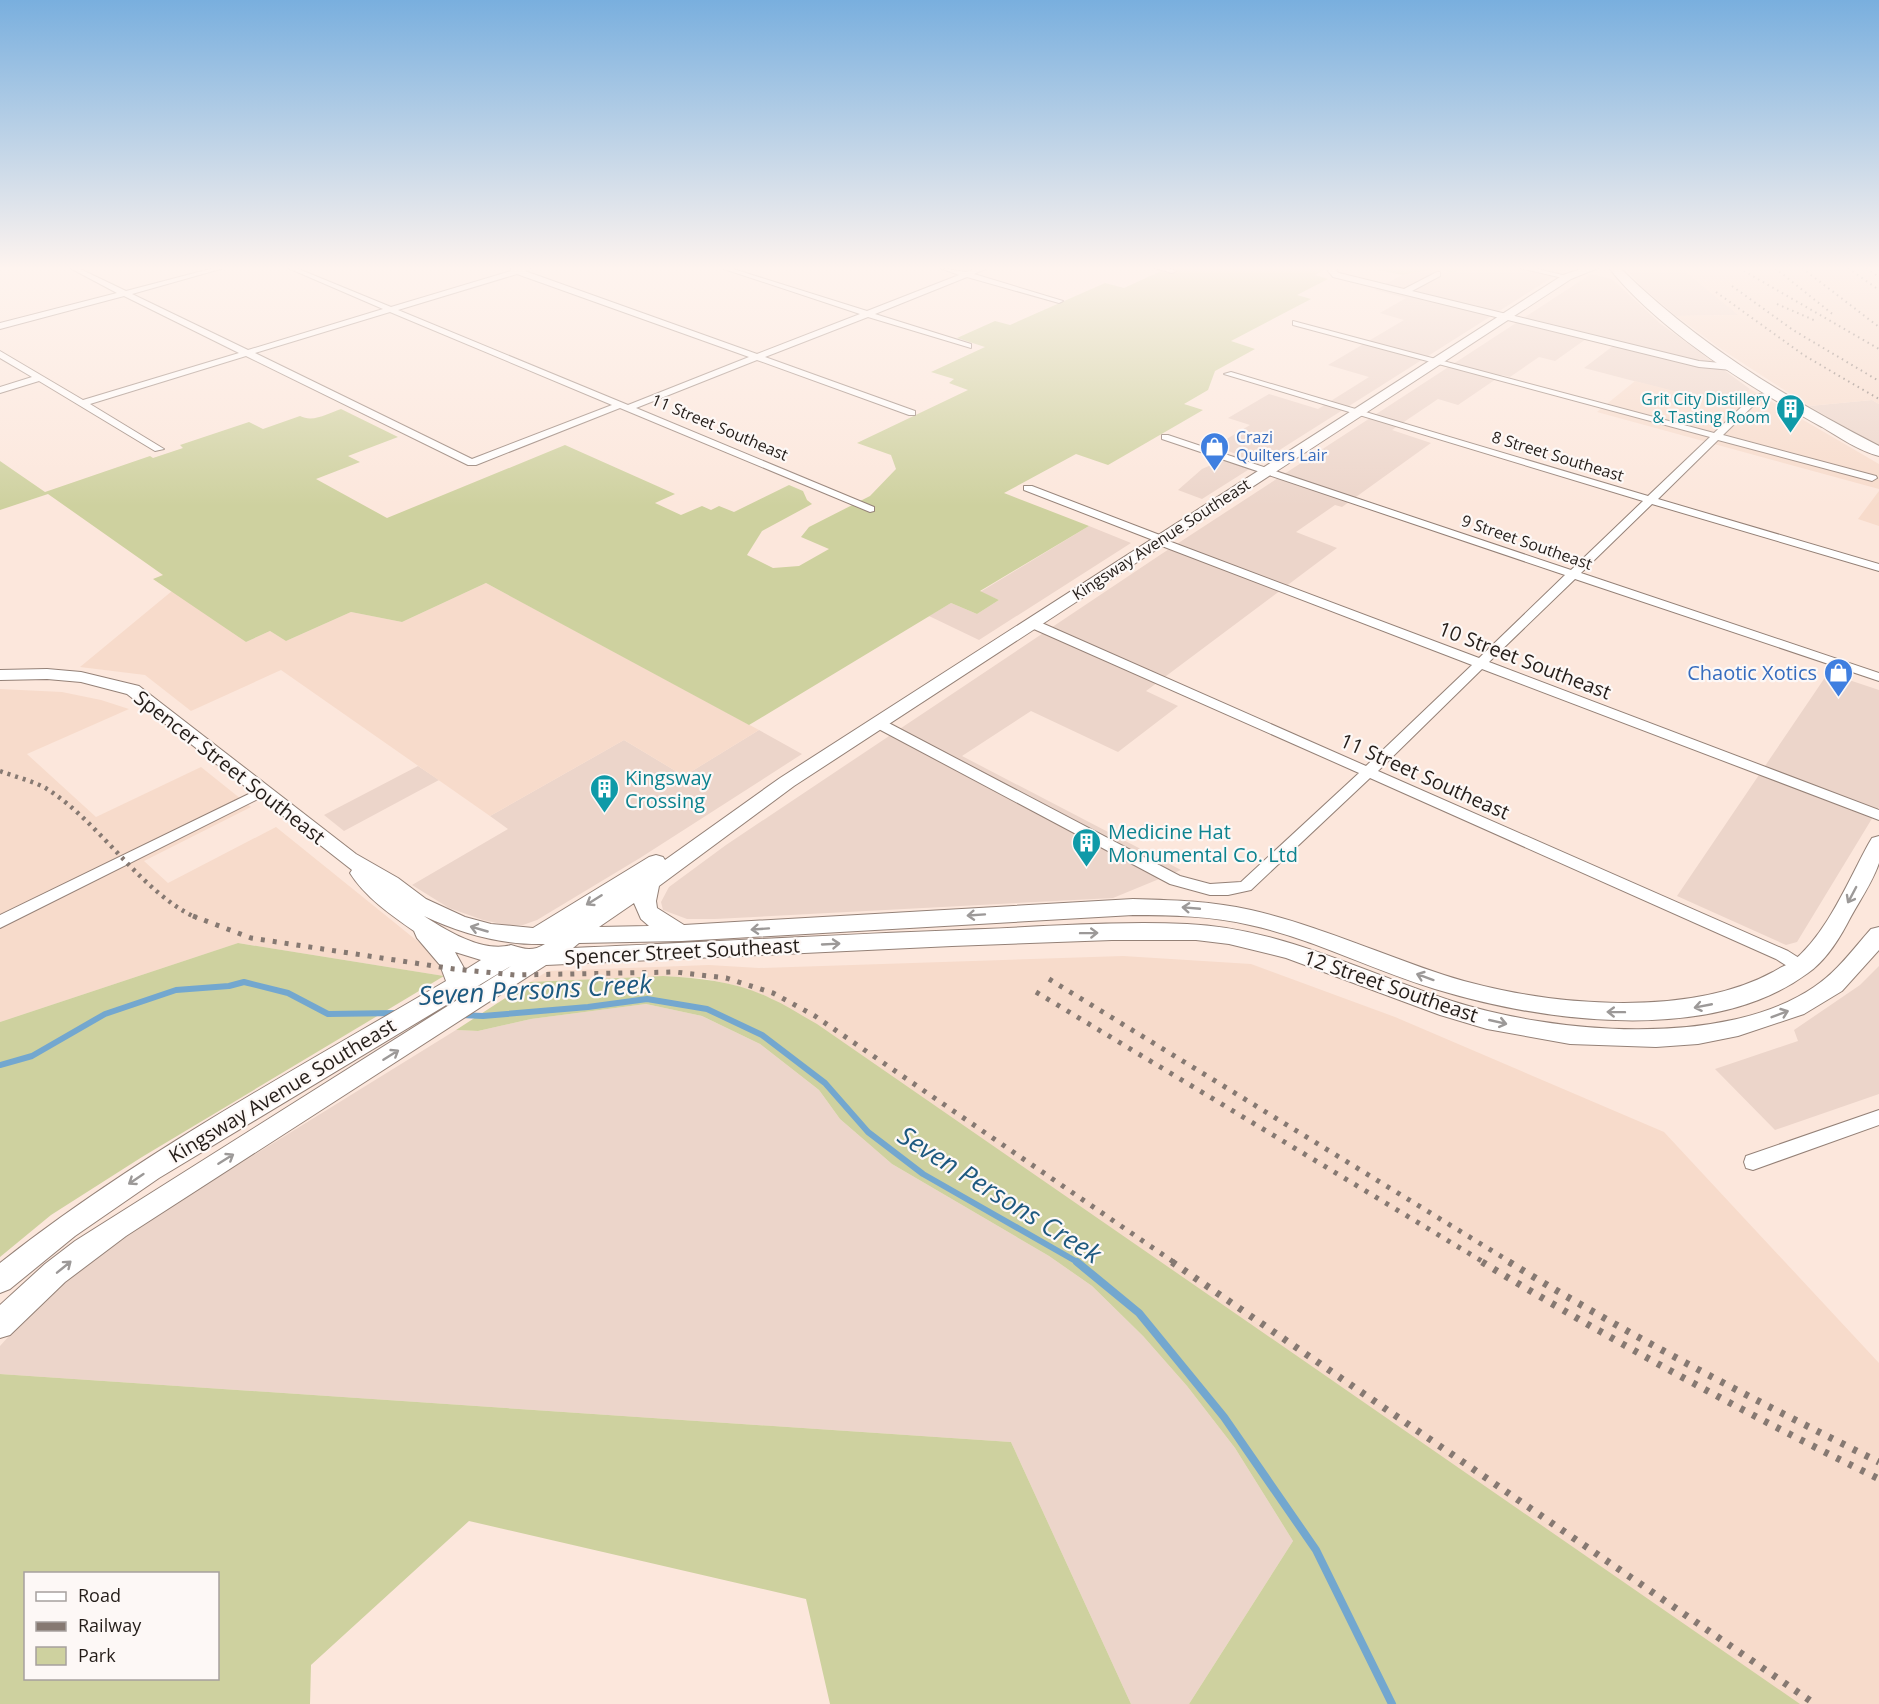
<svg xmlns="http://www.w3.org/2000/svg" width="1879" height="1704" font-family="'Open Sans',sans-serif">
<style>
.commercial{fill:#ecd5ca}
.built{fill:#f7dbcb}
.green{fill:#ced19f;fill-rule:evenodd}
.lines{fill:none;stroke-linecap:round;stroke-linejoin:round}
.stream-far1{stroke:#73a7cf;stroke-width:6}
.stream{stroke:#73a7cf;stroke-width:8}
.street-casing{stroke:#948177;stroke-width:2}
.secondary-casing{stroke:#948177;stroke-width:2}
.street{fill:#fff;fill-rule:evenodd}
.secondary{fill:#fff;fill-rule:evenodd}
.rail-far3{stroke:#867972;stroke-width:2;stroke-dasharray:1.5 4;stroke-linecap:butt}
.rail-far2{stroke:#867972;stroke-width:4.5;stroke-dasharray:3 5;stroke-linecap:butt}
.rail-far1{stroke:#867972;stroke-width:5;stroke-dasharray:4 8;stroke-linecap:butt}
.rail{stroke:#867972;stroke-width:7;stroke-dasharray:4.5 9;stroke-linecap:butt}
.oneway{stroke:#9c9998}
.labels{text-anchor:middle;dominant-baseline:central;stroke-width:4.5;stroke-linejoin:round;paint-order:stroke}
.far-culture-label{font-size:16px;fill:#0d838f;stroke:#fdf8f6;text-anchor:end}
.far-street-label{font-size:16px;fill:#241d19;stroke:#fdf8f6}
.far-shop-label{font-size:16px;fill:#366cbe;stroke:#fdf8f6;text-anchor:start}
.street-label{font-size:20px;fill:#241d19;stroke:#fdf8f6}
.shop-label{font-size:20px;fill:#366cbe;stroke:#fdf8f6;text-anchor:end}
.culture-label{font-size:20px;fill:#0d838f;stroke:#fdf8f6;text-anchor:start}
.near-water-label{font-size:26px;font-style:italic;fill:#1d5980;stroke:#fdf8f6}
</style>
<rect width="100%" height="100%" fill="#fce7dc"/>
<!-- commercial -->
<path class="commercial" d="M1464 268H1567L1202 499 1178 490 1202 469 1236 454 1215 446 1250 425 1228 418 1269 394 1318 409 1369 377 1328 365 1404 320 1380 313 1406 298 1375 290 1402 275 1434 269 1453 273Z
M1625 268H1681L1739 315 1676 316 1642 287Z
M1591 274 1612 279 1661 324 1750 389 1733 407 1584 368 1613 346 1586 339 1555 361 1539 357 1510 377 1502 375 1458 405 1438 399 1392 430 1431 443 1342 507 1335 505 1296 532 1337 548 1146 691 1178 706 1118 752 1031 711 962 756 1181 870 1113 898 715 919H687L663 910 661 902 669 887 726 845 1160 555Z
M1872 400 1879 404V447L1809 406Z
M1089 526 1131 543 979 640 929 616 951 603 977 614 999 600 980 592Z
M1828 673 1879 690V807L1797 942 1786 945 1677 896Z
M759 730 802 754 640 858 537 920 523 925H506L483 920 449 908 412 885 508 829 490 816 624 740 684 776Z
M418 766 439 780 344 831 324 815Z
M1879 966V1094L1775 1130 1715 1069 1798 1041 1794 1030 1860 985Z
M646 1004 702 1016 760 1044 819 1090 840 1119 892 1164 1049 1256 1092 1286 1143 1336 1187 1386 1235 1448 1293 1541 1189 1704H1131L1011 1442 0 1374V1346L26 1317 84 1265 144 1223 456 1030 478 1031 531 1019Z"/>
<!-- built -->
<path class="built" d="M1681 268H1879V404L1872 400 1809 406 1721 349 1676 316 1738 315Z
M1635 381 1733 406 1750 389 1879 464V489L1597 412Z
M1879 491V526L1858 519Z
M486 583 759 730 684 776 624 740 490 816 281 670 191 711 145 675 80 667 172 591 246 642 270 631 286 641 351 612 402 622Z
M0 689 62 692 101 700 129 709 27 754 96 817 201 767 251 807 144 861 168 883 276 827 431 952 444 976 238 943 0 1022Z
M1123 956 1251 964 1395 1017 1664 1132 1879 1363V1704H1798L771 998 737 986 702 978 663 976 530 982 548 971 709 965 759 968Z"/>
<!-- green -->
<path class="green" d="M1178 268H1328L1315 275 1328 279 1297 295 1311 299 1231 341 1255 349 1215 371 1208 390 1184 404 1203 410 1108 465 1076 454 1004 493 1089 526 980 591 999 600 977 614 951 603 749 725 486 583 402 622 351 612 286 641 270 631 246 642 153 579 163 575 48 494 0 510V461L45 492 150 456 153 458 183 448 180 445 249 422 263 429 300 416C313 423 329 413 341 409L398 437 348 456 360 462 316 479 387 518 565 445 675 494 655 503 681 515 702 506 711 510 719 506 734 512 789 485 803 491 807 500 812 504 762 531 747 555 773 568 799 566 829 549 801 537 809 527 870 496 896 469 891 455 857 443 968 390 949 383 954 379 931 372 985 347 957 338 995 321 1010 325 1105 283 1124 288 1161 271 1167 273Z
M1368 268H1464L1453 273 1434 269 1402 275Z
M238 943 444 976 142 1157 51 1215 0 1257V1022Z
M663 976C700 978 739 982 772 999 788 1006 802 1016 817 1024L1800 1704H1189L1293 1541 1235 1448 1187 1386 1143 1336 1092 1286 1049 1256 892 1164 840 1119 819 1090 760 1044 702 1016 646 1004 531 1019 478 1031 456 1030 530 982Z
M0 1374 1011 1442 1131 1704H830L806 1599 469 1521 311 1665 310 1704H0ZM26 1574H218V1678H26Z"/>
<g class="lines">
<!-- stream-far1 -->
<path class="stream-far1" d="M461 1015 483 1016 588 1007 647 999 707 1009 762 1035 825 1083 868 1132 923 1174 1079 1263
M0 1065 32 1056 105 1014 176 990 229 986 244 982 288 993 328 1014 398 1013"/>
<!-- stream -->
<path class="stream" d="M1077 1262 1139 1313 1224 1417 1316 1550 1392 1704"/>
<defs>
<path id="street" d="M70 268H78L126 291 214 268H224L132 294 248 350 383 309 288 268H296L391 307 511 271V268H530L525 271 757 354 860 314 721 268H730L867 311 959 275 940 268 966 272 978 268H987L974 274 1063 301 1059 303 967 277 875 314 971 344V348L868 317 765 357 915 411V415H909L757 360 636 408 874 507V511L870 512 620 408 476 465H468L246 356 90 404 164 449 155 451 39 381 0 393V387L32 377 0 358V351L83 400 239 353 124 296 0 329V323L117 293ZM517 274 749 357 628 405 398 310ZM390 312 612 405 472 459 255 353Z
M1155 268H1167L1176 271 1172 273Z
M1331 268H1338L1336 271 1339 273 1404 289 1437 272H1440V276L1412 291 1699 361 1732 364 1736 367 1732 370 1699 367 1333 277 1328 271Z
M1520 268H1533L1571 277 1567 279Z
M1293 321 1714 433 1753 396 1775 391V395L1759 400 1723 435 1876 476 1877 478 1872 481 1718 440 1658 499 1879 564V571L1652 504 1581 573 1879 673V681L1575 579 1489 662 1879 810V820L1482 669 1378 771 1788 951 1807 963 1809 967 1807 971H1795L1776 959 1370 778 1251 890 1228 895H1210L1170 884 873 726 871 723 873 720H883L1180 876 1210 884 1241 882 1359 773 1027 626V620H1035L1366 766 1472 665 1154 543 1153 540 1024 490V486H1032L1165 537 1166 540 1479 658 1565 575 1162 439V435H1168L1571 570 1643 501 1224 374 1231 372 1648 496 1710 437 1293 325Z
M263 787 270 791 268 794 0 928V915Z
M1879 1110V1125L1753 1170 1746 1168 1744 1162 1746 1156Z"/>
<path id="secondary" d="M1584 268H1598L1571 279 794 786 659 886 656 901 657 908 684 925 1133 899C1172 900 1212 901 1251 910 1317 925 1380 954 1444 975 1537 1005 1685 1020 1773 972 1779 968 1787 965 1793 961 1827 934 1848 881 1869 843L1872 838 1879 836C1879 844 1879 856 1879 863 1873 882 1856 906 1847 924 1838 941 1824 962 1808 973 1711 1045 1543 1022 1435 989 1372 970 1314 939 1250 925 1212 916 1172 915 1133 915L682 941 579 943 573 948C710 942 847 934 985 929 1052 926 1120 921 1187 924 1281 928 1365 973 1452 1001 1552 1033 1723 1049 1814 987 1837 972 1853 949 1871 929L1879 927V950L1842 991 1804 1014 1738 1036 1698 1044 1656 1047 1570 1044 1487 1029 1440 1015 1286 958 1229 944 1196 940H1112L952 946 546 965 126 1236 65 1282 10 1335 0 1338V1305L45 1264 75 1241 511 966 159 1178 75 1236 10 1289 0 1293V1263C138 1154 295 1070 446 981L440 965 417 938 414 931C391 915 365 897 350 873L352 870 127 694 81 682 47 679 0 680V670L47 669 81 672 139 686 356 854 398 878 426 899 465 917 491 924 533 928 649 857 656 855 663 857 665 860 780 778 1563 275ZM634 903 641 919 649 926 599 927ZM424 916C462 934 502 945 545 944 532 952 524 949 511 945 483 953 447 931 424 916ZM455 952 481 960 465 970Z
M1609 268H1620C1696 343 1784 397 1879 446V456C1859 451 1839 437 1822 427 1751 388 1659 331 1609 268Z"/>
</defs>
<!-- street casing -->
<use href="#street" class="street-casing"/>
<!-- secondary casing -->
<use href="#secondary" class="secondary-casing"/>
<!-- street -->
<use href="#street" class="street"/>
<!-- secondary -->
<use href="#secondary" class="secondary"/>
<!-- rail-far3 -->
<path class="rail-far3" d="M1739 268 1879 349
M1775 268 1835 316
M1802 268 1879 327
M1848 268 1879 290
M1866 268 1879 277
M1732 286 1793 330 1879 381
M1716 292 1805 356 1879 399
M1777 304 1816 321"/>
<!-- rail-far2 -->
<path class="rail-far2" d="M0 771C15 777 34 781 47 789 100 822 141 893 197 918"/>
<!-- rail-far1 -->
<path class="rail-far1" d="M193 916 251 938 454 969 515 975 675 972 726 978 773 993 815 1016 1175 1263
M1049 979 1512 1263
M1036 992 1485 1263"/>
<!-- rail -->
<path class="rail" d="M1172 1262 1815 1704
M1482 1262C1611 1340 1744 1413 1879 1479
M1509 1262C1628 1335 1754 1400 1879 1462"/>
</g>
<!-- one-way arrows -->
<defs><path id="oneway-shaft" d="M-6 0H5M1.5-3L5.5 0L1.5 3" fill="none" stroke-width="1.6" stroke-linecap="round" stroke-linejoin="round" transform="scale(1.5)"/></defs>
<g class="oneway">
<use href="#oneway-shaft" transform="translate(1852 895) rotate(118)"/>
<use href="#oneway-shaft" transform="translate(594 900) rotate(148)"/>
<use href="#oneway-shaft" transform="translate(1191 908) rotate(-175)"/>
<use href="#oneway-shaft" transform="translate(976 915) rotate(176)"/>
<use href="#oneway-shaft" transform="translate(479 929) rotate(-164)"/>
<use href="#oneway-shaft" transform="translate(760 929) rotate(176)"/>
<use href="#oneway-shaft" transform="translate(1089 933) rotate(-1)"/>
<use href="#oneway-shaft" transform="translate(831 944) rotate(-3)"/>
<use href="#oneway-shaft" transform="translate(1425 977) rotate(-160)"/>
<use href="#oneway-shaft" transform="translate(1703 1006) rotate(169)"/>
<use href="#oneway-shaft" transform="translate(1616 1012) rotate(-179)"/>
<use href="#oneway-shaft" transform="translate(1780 1014) rotate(-21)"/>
<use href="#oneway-shaft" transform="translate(1498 1022) rotate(13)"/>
<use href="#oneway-shaft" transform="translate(391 1055) rotate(-32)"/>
<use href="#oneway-shaft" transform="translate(226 1159) rotate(-32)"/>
<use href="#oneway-shaft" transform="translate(136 1179) rotate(146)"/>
<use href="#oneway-shaft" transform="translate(64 1267) rotate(-39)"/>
</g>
<!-- sky -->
<linearGradient id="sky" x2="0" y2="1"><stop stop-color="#79afde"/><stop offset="0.53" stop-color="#fef4ef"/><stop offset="1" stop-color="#fef4ef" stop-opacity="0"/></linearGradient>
<rect width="1879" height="506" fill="url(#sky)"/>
<!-- icons -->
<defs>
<symbol id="building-pin" viewBox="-11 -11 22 30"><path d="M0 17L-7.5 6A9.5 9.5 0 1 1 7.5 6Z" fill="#0f9aa8" stroke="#fdf8f6"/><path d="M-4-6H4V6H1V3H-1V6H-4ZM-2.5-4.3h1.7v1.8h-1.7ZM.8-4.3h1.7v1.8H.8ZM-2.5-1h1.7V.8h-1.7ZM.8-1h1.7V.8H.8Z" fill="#fff"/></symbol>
<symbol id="shop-pin" viewBox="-11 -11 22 30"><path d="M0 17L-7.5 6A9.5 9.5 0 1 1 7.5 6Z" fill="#3f7fe0" stroke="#fdf8f6"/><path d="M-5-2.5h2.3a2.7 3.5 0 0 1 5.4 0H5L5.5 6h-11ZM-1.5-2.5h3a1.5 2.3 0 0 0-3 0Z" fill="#fff"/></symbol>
</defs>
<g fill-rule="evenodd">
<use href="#building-pin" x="1774" y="392" width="33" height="45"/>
<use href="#shop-pin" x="1198" y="430" width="33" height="45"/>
<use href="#shop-pin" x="1822" y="656" width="33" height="45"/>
<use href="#building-pin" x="588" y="772" width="33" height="45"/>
<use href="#building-pin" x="1070" y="826" width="33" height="45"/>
</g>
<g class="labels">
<!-- far-culture labels -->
<g class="far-culture-label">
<text x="1770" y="399">Grit City Distillery<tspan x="1770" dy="18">&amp; Tasting Room</tspan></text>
</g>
<!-- far-street labels -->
<g class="far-street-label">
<text transform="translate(720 427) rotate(23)">11 Street Southeast</text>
<text transform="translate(1558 456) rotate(17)">8 Street Southeast</text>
<text transform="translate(1161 539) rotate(-33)">Kingsway Avenue Southeast</text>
<text transform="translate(1527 542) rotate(19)">9 Street Southeast</text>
</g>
<!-- far-shop labels -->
<g class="far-shop-label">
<text x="1236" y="437">Crazi<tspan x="1236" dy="18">Quilters Lair</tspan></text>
</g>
<!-- street labels -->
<g class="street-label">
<text transform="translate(1525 660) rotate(21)">10 Street Southeast</text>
<text transform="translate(230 767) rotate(38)">Spencer Street Southeast</text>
<text transform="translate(1425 776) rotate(24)">11 Street Southeast</text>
<text transform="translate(682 951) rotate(-3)">Spencer Street Southeast</text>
<text transform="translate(1391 986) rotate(19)">12 Street Southeast</text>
<text transform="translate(282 1090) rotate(-31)">Kingsway Avenue Southeast</text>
</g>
<!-- shop labels -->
<g class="shop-label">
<text x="1817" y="672">Chaotic Xotics</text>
</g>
<!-- culture labels -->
<g class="culture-label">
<text x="625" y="777">Kingsway<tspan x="625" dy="23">Crossing</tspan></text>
<text x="1108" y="831">Medicine Hat<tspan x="1108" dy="23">Monumental Co. Ltd</tspan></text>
</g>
<!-- near-water labels -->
<g class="near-water-label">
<text transform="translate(535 989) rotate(-3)">Seven Persons Creek</text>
<text transform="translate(1000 1194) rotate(32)">Seven Persons Creek</text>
</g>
</g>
<!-- legend -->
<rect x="24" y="1572" width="195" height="108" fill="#fdf8f6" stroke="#a6a09e" stroke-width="1.5"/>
<rect x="36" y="1592" width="30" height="9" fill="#ffffff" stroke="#a6a09e" stroke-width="1.5"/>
<text x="78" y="1602" font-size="18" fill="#241d19">Road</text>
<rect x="36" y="1622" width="30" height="9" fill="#867972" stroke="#a6a09e" stroke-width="1.5"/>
<text x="78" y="1632" font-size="18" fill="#241d19">Railway</text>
<rect x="36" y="1647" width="30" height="18" fill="#ced19f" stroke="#a6a09e" stroke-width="1.5"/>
<text x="78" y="1662" font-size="18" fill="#241d19">Park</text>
</svg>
